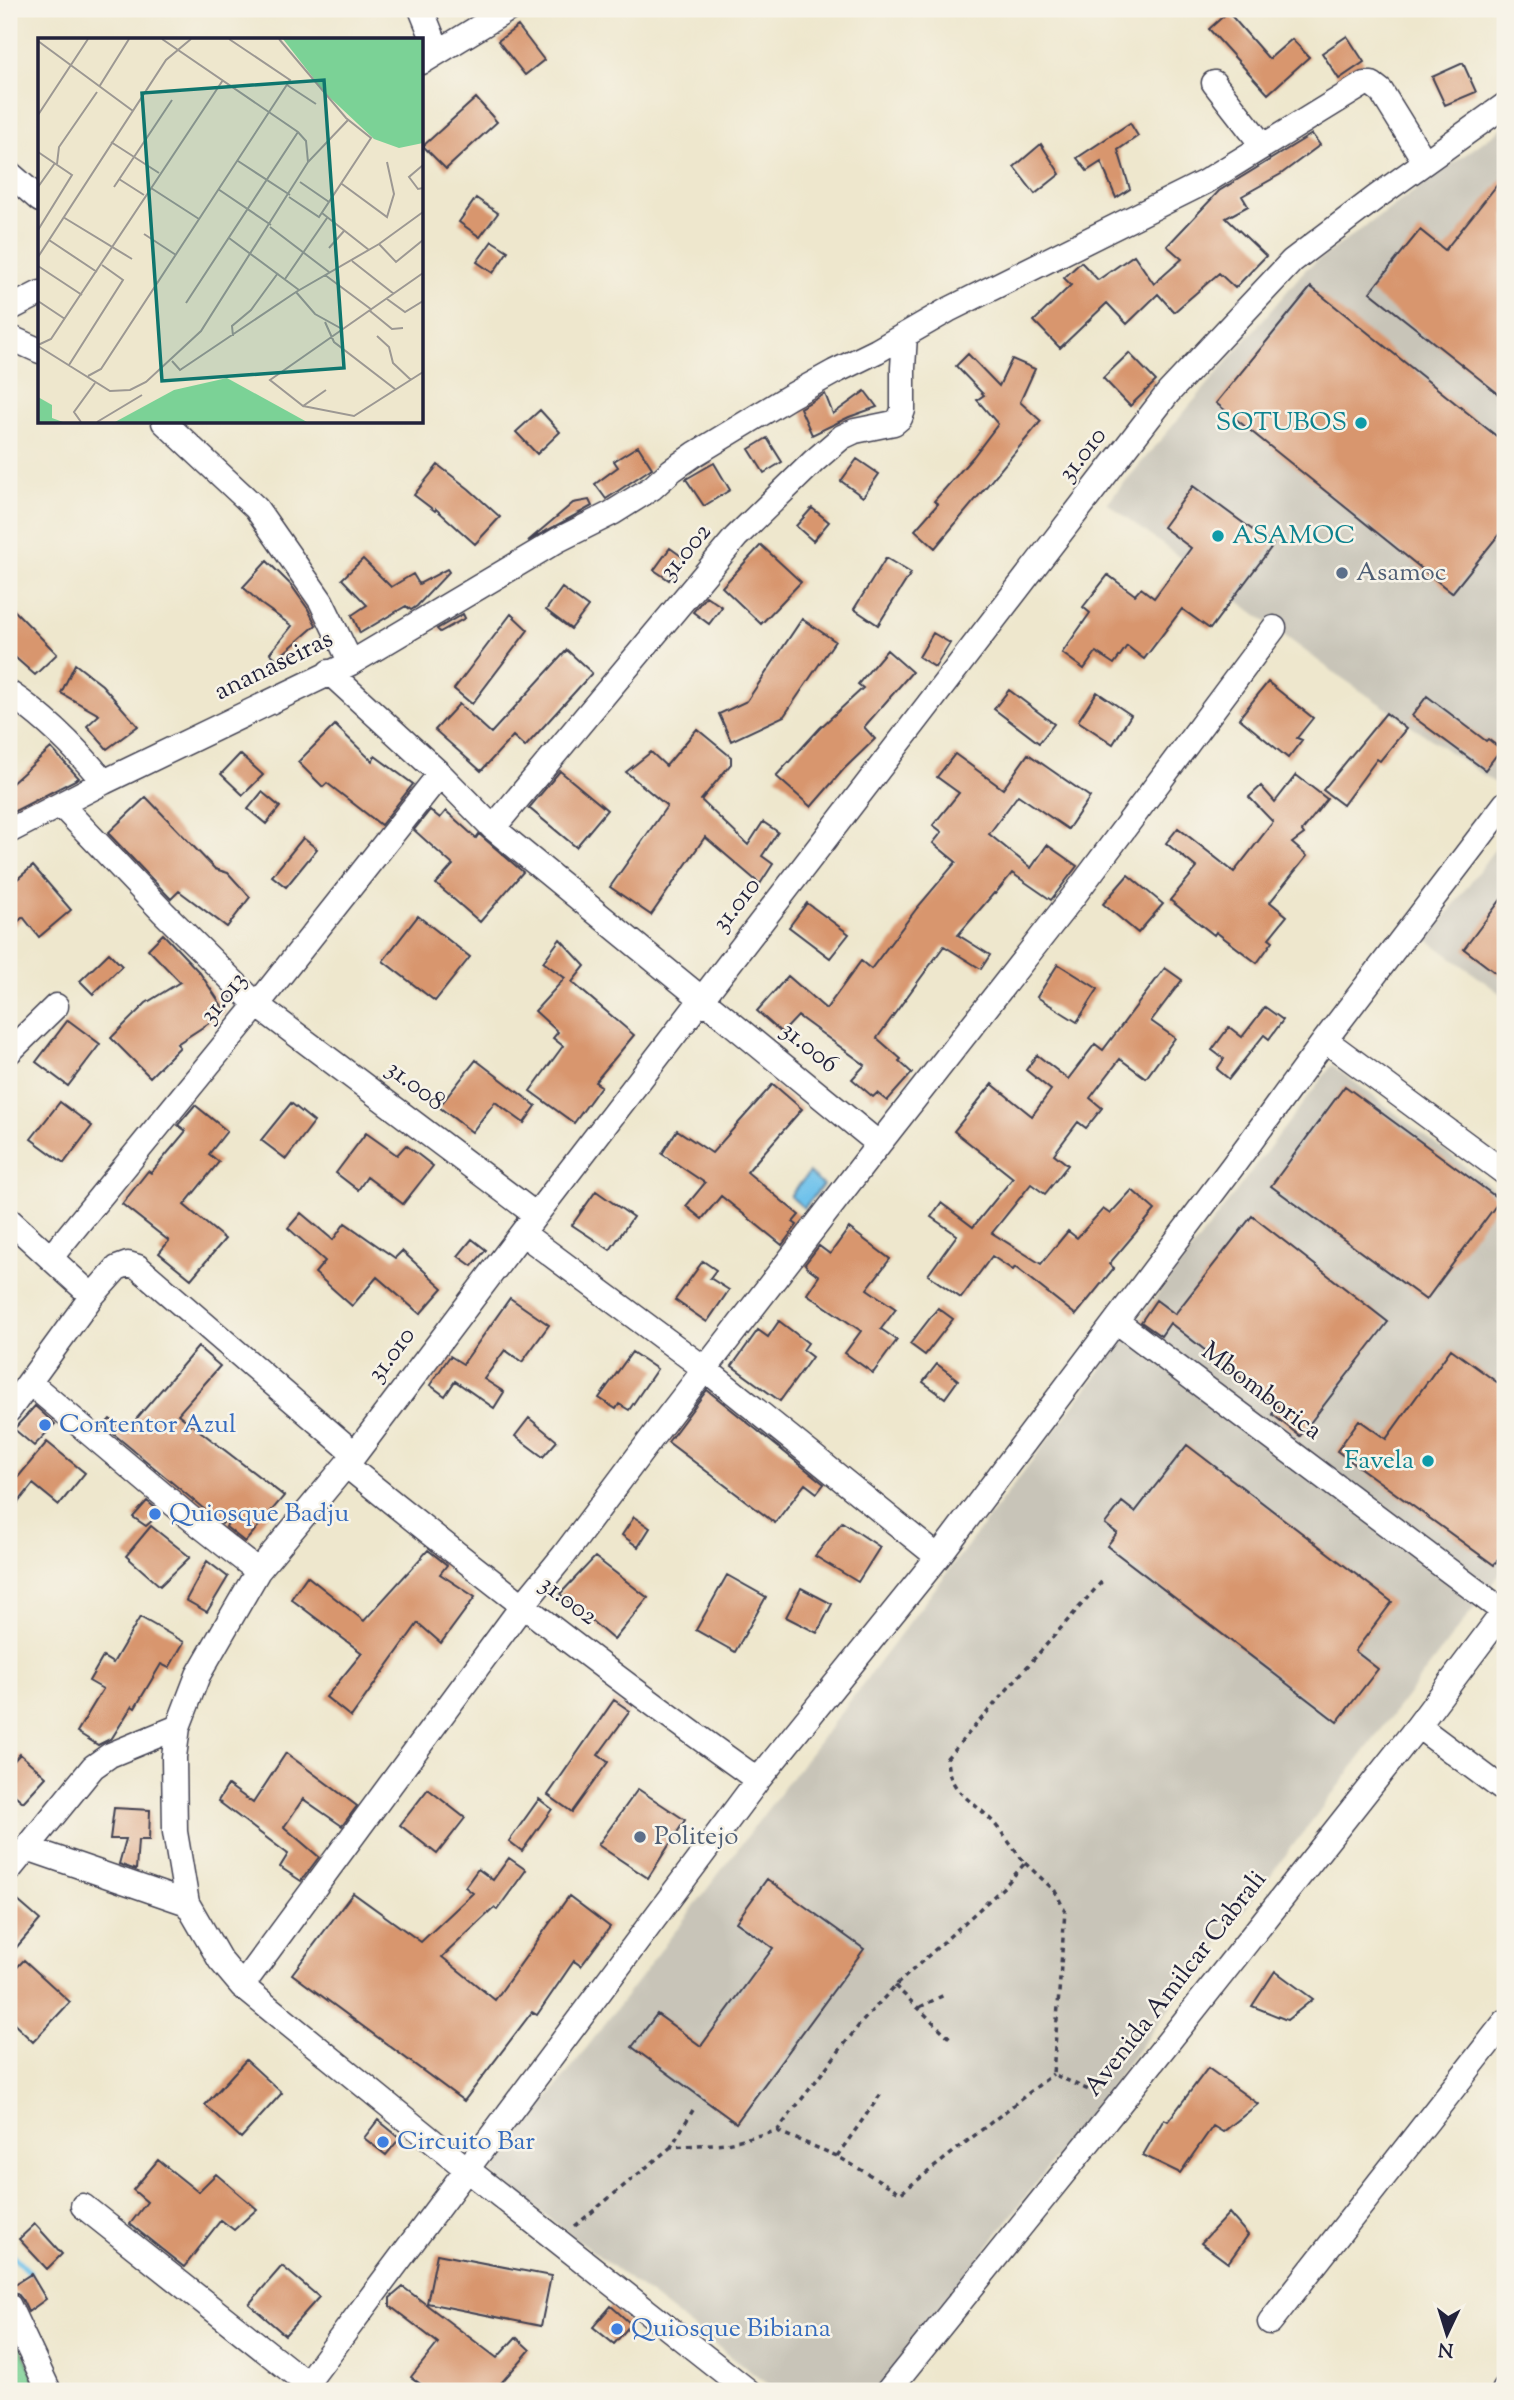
<svg xmlns="http://www.w3.org/2000/svg" width="1514" height="2400" font-family="'Sorts Mill Goudy',serif">
<style>
.industrial{fill:#c8c4b8}
.green{fill:#7bd296;stroke:#4e7a68;stroke-width:2}
.water{fill:#6fc2eb;stroke:#487293;stroke-width:2}
.lines{fill:none;stroke-linecap:round;stroke-linejoin:round}
.stream{stroke:#6fc2eb;stroke-width:6}
.building{fill:#d8966e}
.minor-casing{stroke:#414051;stroke-width:27}
.path{stroke:#414051;stroke-width:3.5;stroke-dasharray:5 5;stroke-linecap:butt}
.minor{stroke:#fff;stroke-width:24}
.culture-dot{fill:#0f9aa8;stroke:#f7f3e8;stroke-width:2.5}
.service-dot{fill:#5c6f8a;stroke:#f7f3e8;stroke-width:2.5}
.shop-dot{fill:#3f7fe0;stroke:#f7f3e8;stroke-width:2.5}
.labels{text-anchor:middle;dominant-baseline:central;stroke-width:5;stroke-linejoin:round;paint-order:stroke}
.culture-label{font-size:26px;fill:#0d838f;stroke:#f7f3e8;text-anchor:end}
.street-label{font-size:26px;fill:#22223b;stroke:#f7f3e8}
.service-label{font-size:26px;fill:#4e5e75;stroke:#f7f3e8;text-anchor:start}
.shop-label{font-size:26px;fill:#366cbe;stroke:#f7f3e8;text-anchor:start}
.inset-road{fill:none;stroke:#9c9893;stroke-width:2}
.view{fill:#0f766e;fill-opacity:0.15;stroke:#0f766e;stroke-width:3.5}
.inset-edge{fill:none;stroke:#22223b;stroke-width:3.5}
</style>
<rect width="100%" height="100%" fill="#f7f3e8"/>
<filter id="ink" filterUnits="userSpaceOnUse"><feTurbulence type="fractalNoise" baseFrequency=".0143" numOctaves="2"/><feDisplacementMap in="SourceGraphic" scale="14" xChannelSelector="R" yChannelSelector="G"/><feConvolveMatrix kernelMatrix="1 2 1 2 8 2 1 2 1" color-interpolation-filters="sRGB"/></filter>
<filter id="wash" filterUnits="userSpaceOnUse"><feTurbulence type="fractalNoise" baseFrequency=".00686" numOctaves="4" result="noise"/><feDisplacementMap in="SourceGraphic" scale="28" xChannelSelector="R" yChannelSelector="G"/><feGaussianBlur stdDeviation="1.57" result="paint"/><feColorMatrix in="noise" values="0 0 0 0 0 0 0 0 0 0 0 0 0 0 0 0 0 1.4 0 .05"/><feComposite in="paint" operator="in"/></filter>
<g filter="url(#wash)">
<rect width="100%" height="100%" fill="#eee7cd"/>
<!-- industrial -->
<path class="industrial" d="M1505 126V778L1499 786 1332 671 1107 503 1306 269Z
M1505 835V997L1428 940Z
M1332 1065 1505 1197V1567L878 2391H776L491 2174Z"/>
<!-- green -->
<path class="green" d="M9 2319 40 2391H9Z"/>
<!-- water -->
<path class="water" d="M809 1173 823 1185 804 1208 790 1196Z"/>
<g class="lines">
<!-- stream -->
<path class="stream" d="M9 2252 29 2272"/>
</g>
<g id="blocks">
<!-- building -->
<path class="building" d="M1228 12 1269 59 1292 39 1309 57 1268 94 1209 29Z
M518 26 544 60 525 75 498 41Z
M1347 36 1364 62 1339 79 1322 53Z
M1463 63 1476 92 1445 105 1432 77Z
M476 98 497 122 446 169 423 146Z
M1130 123 1138 136 1118 150 1130 189 1116 198 1101 162 1087 171 1077 158Z
M1312 134 1320 145 1281 174 1242 196 1248 206 1226 218 1266 256 1235 288 1219 273 1174 312 1158 294 1127 324 1107 303 1060 348 1034 321 1071 285 1064 278 1081 262 1098 280 1134 255 1154 284 1182 259 1167 246 1219 191Z
M1041 144 1060 174 1035 194 1014 167Z
M1505 175V399L1370 292 1420 230 1445 250Z
M476 198 498 213 480 237 459 222Z
M492 241 508 251 493 273 477 262Z
M1311 287 1505 443V527L1452 593 1216 403Z
M1129 353 1156 381 1130 406 1103 378Z
M968 354 999 386 1012 359 1035 369 1020 402 1041 421 935 548 915 530 938 504 934 501 973 457 998 424 977 400 984 395 956 366Z
M865 391 877 407 849 417 812 435 800 408 825 394 833 414Z
M540 410 560 432 537 454 516 432Z
M767 438 782 462 764 473 749 449Z
M638 446 652 468 606 499 595 484 618 467 614 461Z
M857 459 879 474 863 497 841 481Z
M714 463 730 490 704 506 686 479Z
M438 465 469 489 500 517 475 544 436 509 435 511 414 495Z
M1193 486 1273 545 1210 629 1182 609 1144 659 1127 646 1114 664 1096 652 1084 669 1062 653 1090 613 1083 607 1108 575 1135 595 1141 588 1154 598 1191 548 1163 527Z
M589 500 592 506 528 541 573 503Z
M812 508 829 522 813 541 796 526Z
M761 545 801 582 761 624 722 587Z
M670 548 684 558 669 580 654 570Z
M886 558 911 573 878 625 854 609Z
M363 559 391 587 413 574 419 584 447 569 449 572 417 606 411 610 406 606 360 633 352 615 367 605 342 579Z
M267 561 291 585 308 609 316 625 277 659 270 653 292 626 261 604 243 587Z
M562 588 588 607 571 629 546 610Z
M706 596 722 607 709 624 693 612Z
M9 605 57 654 35 675 9 652Z
M463 614 465 618 440 632 437 629Z
M511 614 528 630 472 704 454 689Z
M802 619 835 641 784 716 731 741 719 714 747 701Z
M933 633 950 643 935 667 919 657Z
M567 650 592 673 525 747 513 736 481 771 435 730 459 704 491 733Z
M887 650 912 672 864 727 875 739 844 769 811 807 776 776 820 728 863 688 858 684Z
M75 664 102 685 138 726 107 749 87 726 99 715 61 693Z
M1268 682 1313 718 1297 738 1302 740 1288 758 1239 718Z
M1009 690 1054 724 1039 743 994 709Z
M1097 692 1131 715 1113 744 1078 721Z
M1427 696 1486 741 1488 739 1501 749 1485 770 1412 716Z
M1386 713 1406 729 1380 761 1377 759 1343 805 1323 790Z
M335 725 372 761 375 756 413 784 381 825 327 783 323 787 298 762Z
M697 729 731 757V764L701 800 748 845 763 822 778 832 762 856 773 864 760 884 705 837 651 915 610 887 667 806 626 772 651 752 666 766Z
M51 748 79 778 9 814V786Z
M240 754 263 775 243 795 221 774Z
M955 754 1003 789 1028 754 1090 797 1068 829 1018 795 989 834 1031 868 1047 845 1077 866 1051 900 1012 873 995 894 994 893 958 935 990 955 981 969 944 946 877 1038 901 1059 899 1061 912 1073 887 1101 877 1093 873 1097 852 1079 865 1065 798 1016 782 1033 757 1011 788 976 826 1009 861 961 871 969 917 908 956 862 933 843 942 832 933 825 959 793 937 777Z
M560 771 607 810 576 847 529 808Z
M1296 775 1327 799 1302 831 1304 834 1292 843 1307 856 1270 902 1287 916 1269 938 1273 941 1257 963 1216 932 1214 935 1170 900 1197 868 1166 843 1178 828 1234 872 1273 822 1249 797 1261 786 1275 802Z
M262 792 280 807 266 824 248 809Z
M146 797 215 869 228 873 250 897 227 927 179 891 171 899 108 833Z
M430 810 440 818 446 811 476 838 479 834 523 872 480 922 436 884 453 865 414 830Z
M303 838 317 849 286 887 272 876Z
M33 866 71 910 39 937 23 917 9 930V886Z
M1128 875 1163 904 1138 933 1103 904Z
M1505 894V980L1464 949Z
M807 903 849 934 830 958 789 927Z
M418 916 470 957 435 1001 383 961Z
M163 934 200 973 226 1012 177 1044 180 1047 150 1077 111 1038 146 1003 180 982 148 949Z
M560 939 585 966 572 982 634 1035 595 1082 601 1086 574 1123 530 1091 563 1046 553 1038 558 1032 535 1011 565 978 543 962Z
M109 953 122 966 93 994 80 981Z
M1058 964 1098 989 1077 1022 1037 997Z
M1165 968 1182 980 1151 1021 1175 1038 1146 1078 1120 1059 1090 1098 1102 1108 1086 1128 1078 1122 1054 1154 1068 1165 1045 1194 1031 1184 992 1233 1041 1264 1068 1231 1077 1238 1103 1209 1110 1214 1132 1190 1155 1210 1109 1264 1114 1268 1076 1315 1015 1267 1013 1270 992 1256 961 1298 928 1275 957 1235 931 1217 941 1203 973 1227 1013 1178 954 1131 992 1084 1032 1116 1051 1090 1026 1070 1037 1055 1068 1079 1095 1044 1103 1050Z
M1265 1007 1283 1020 1269 1039 1264 1035 1229 1079 1217 1069 1224 1059 1212 1050 1229 1027 1242 1037Z
M68 1020 100 1044 68 1086 36 1062Z
M476 1060 536 1106 524 1123 495 1102 472 1132 439 1107Z
M773 1084 802 1109 747 1172 799 1215 793 1222 797 1225 782 1245 721 1196 702 1219 686 1206 705 1183 662 1154 677 1130 712 1153Z
M1345 1086 1500 1200 1426 1300 1271 1186Z
M60 1102 92 1126 64 1163 31 1139Z
M291 1103 314 1122 286 1159 261 1140Z
M195 1105 227 1131 209 1154 219 1162 184 1205 225 1239 191 1279 159 1253 169 1241 122 1204 148 1171 151 1173 186 1131 178 1125Z
M366 1133 397 1155 406 1145 433 1166 403 1204 367 1177 358 1190 336 1173Z
M596 1191 633 1217 610 1250 572 1225Z
M301 1213 333 1240 345 1223 395 1258 402 1251 443 1288 420 1314 377 1277 352 1306 315 1273 325 1261 288 1228Z
M1252 1216 1388 1322 1300 1436 1272 1414 1278 1407 1170 1323 1161 1336 1141 1322 1156 1300 1175 1314Z
M849 1228 890 1259 867 1289 896 1309 881 1329 897 1340 873 1373 845 1353 861 1331 807 1294 819 1276 807 1267 805 1264 819 1246 830 1254Z
M472 1239 486 1250 472 1266 458 1256Z
M703 1261 716 1270 710 1278 729 1290 707 1322 675 1300Z
M510 1298 549 1325 522 1362 505 1350 484 1379 504 1392 494 1408 455 1381 445 1396 430 1385 450 1356 463 1364Z
M938 1308 953 1319 925 1355 910 1344Z
M779 1321 808 1343 803 1350 812 1357 780 1401 732 1366 758 1330 768 1337Z
M198 1347 220 1366 178 1414 284 1496 245 1542 226 1527 233 1513 222 1524 104 1426 110 1419 126 1431Z
M1451 1349 1505 1388V1549L1494 1565 1337 1451 1359 1420 1386 1439Z
M632 1352 657 1369 629 1410 619 1404 616 1409 599 1398Z
M937 1364 958 1380 945 1398 923 1382Z
M707 1390 824 1484 817 1493 805 1484 775 1523 668 1442Z
M35 1406 55 1424 34 1446 14 1429Z
M529 1418 557 1441 543 1457 515 1436Z
M47 1442 85 1473 59 1505 33 1484 9 1514V1488Z
M1187 1445 1392 1602 1355 1651 1378 1669 1337 1722 1107 1546 1117 1533 1105 1524 1122 1502 1135 1512Z
M147 1501 161 1513 146 1526 133 1517Z
M634 1517 650 1528 638 1547 622 1535Z
M842 1522 880 1547 858 1582 815 1556Z
M151 1526 190 1557 160 1586 126 1556Z
M428 1550 447 1565 440 1574 475 1597 441 1643 418 1623 351 1717 326 1697 362 1653 291 1599 307 1576 364 1621Z
M595 1557 648 1598 614 1640 560 1594Z
M207 1561 228 1577 207 1612 186 1600Z
M727 1575 766 1597 735 1652 696 1630Z
M801 1588 832 1604 817 1633 786 1617Z
M140 1617 184 1642 169 1668 161 1664 135 1708 132 1706 112 1738 98 1745 77 1732 103 1689 89 1681 103 1657 113 1663Z
M614 1700 630 1711 598 1755 608 1762 572 1812 548 1795Z
M286 1753 357 1806 342 1826 303 1799 284 1827 319 1857 301 1881 280 1867 288 1854 218 1801 228 1785 253 1803Z
M20 1754 46 1777 23 1802 9 1790V1766Z
M428 1789 465 1818 437 1854 400 1825Z
M638 1789 685 1820 648 1878 598 1845Z
M539 1799 552 1809 522 1851 509 1841Z
M114 1808 150 1810 149 1840H138L136 1870 119 1864 126 1839H110Z
M509 1858 526 1870 497 1910 494 1908 442 1957 495 2000 569 1896 610 1927 581 1966 574 1961 537 2015 532 2012 464 2101 292 1974 353 1893 421 1942 473 1893 465 1887 478 1869 493 1880Z
M767 1879 864 1949 736 2123 632 2047 657 2014 701 2046 773 1948 736 1922Z
M18 1901 40 1920 9 1956V1912Z
M24 1960 70 2002 33 2042 9 2019V1976Z
M1275 1971 1313 1999 1287 2020 1252 2006Z
M246 2060 282 2093 241 2138 205 2105Z
M1208 2068 1258 2104 1223 2132 1213 2126 1180 2173 1143 2155 1164 2119 1168 2121Z
M378 2120 400 2138 386 2155 364 2138Z
M158 2160 198 2192 216 2174 257 2209 234 2230 221 2220 184 2267 130 2224 147 2202 133 2190Z
M1229 2213 1248 2235 1228 2263 1201 2243Z
M35 2224 62 2254 47 2269 19 2239Z
M437 2254 551 2276 541 2326 427 2303Z
M282 2266 319 2297 285 2335 249 2304Z
M31 2274 46 2299 28 2312 22 2299 17 2293 9 2291V2288Z
M403 2287 497 2358 516 2337 530 2350 494 2391H430L411 2377 438 2343 390 2306V2298Z
M611 2306 631 2324 614 2344 593 2327Z"/>
</g>
</g>
<g filter="url(#ink)">
<use href="#blocks" fill-opacity="0" stroke="#414051" stroke-width="2"/>
<g class="lines">
<defs>
<path id="minor" d="M421 9 438 51
M422 62 509 9
M1214 83 1263 146
M9 173 40 200
M9 309 40 293
M9 337 40 351
M164 422 256 508 321 601 351 663
M329 672 440 774 493 828 879 1144
M9 693C46 718 76 748 104 782
M61 805 163 912 257 1005 536 1215
M493 828 736 537 814 461 842 437 855 431 894 423 900 418 903 410V368L905 335
M9 831 104 782 351 663 558 540 612 513 652 488 672 470 695 454 789 397 834 372 877 351 948 310 1205 182 1364 84H1372L1381 91 1425 162
M1325 1040 1505 1173
M9 1052 56 1006
M9 1220 92 1296
M522 1233 705 1369 938 1557
M51 1257 257 1005 440 774
M1116 1321 1504 1612
M30 1383 188 1516 258 1571
M9 1410 92 1296 117 1268 128 1264 138 1267 355 1454
M346 1465C480 1574 617 1680 758 1780
M1418 1726 1505 1791
M27 1848 187 1903
M9 1870 93 1767 110 1755 178 1727
M242 1986 523 1605 564 1555 654 1435 879 1144 1073 897 1274 628
M83 2206 306 2383
M9 2306 49 2391
M1270 2322 1505 2022
M301 2391 758 1780 938 1557 1232 1167 1325 1040 1505 804
M748 2391 468 2170 242 1986 220 1960 187 1903 175 1832 174 1757 178 1727 198 1675 258 1571 355 1454 522 1233 1168 393 1292 261 1375 198 1505 105
M888 2391 1120 2103 1418 1726 1505 1610
M1504 2391 1505 2389"/>
</defs>
<!-- minor casing -->
<use href="#minor" class="minor-casing"/>
<!-- path -->
<path class="path" d="M1025 1863 1055 1891 1065 1911 1053 2074 1100 2095
M895 1986 952 2040
M920 2007 946 1994
M693 2110 671 2147 727 2143 777 2131 860 2024 895 1986 1005 1886 1025 1863C1014 1850 1005 1836 994 1823 973 1799 948 1794 947 1758L1104 1579
M777 2131 837 2156 901 2193 1053 2074
M837 2156 883 2091
M575 2226 671 2147"/>
<!-- minor -->
<use href="#minor" class="minor"/>
</g>
</g>
<!-- markers -->
<g class="culture-dot">
<circle cx="1361" cy="423" r="7"/>
<circle cx="1218" cy="536" r="7"/>
<circle cx="1428" cy="1461" r="7"/>
</g>
<g class="service-dot">
<circle cx="1342" cy="573" r="7"/>
<circle cx="640" cy="1837" r="7"/>
</g>
<g class="shop-dot">
<circle cx="45" cy="1425" r="7"/>
<circle cx="155" cy="1514" r="7"/>
<circle cx="383" cy="2142" r="7"/>
<circle cx="617" cy="2329" r="7"/>
</g>
<g class="labels">
<!-- culture labels -->
<g class="culture-label">
<text x="1347" y="423">SOTUBOS</text>
<text x="1232" y="536" text-anchor="start">ASAMOC</text>
<text x="1414" y="1461">Favela</text>
</g>
<!-- street labels -->
<g class="street-label">
<text transform="translate(1083 455) rotate(-52)">31.010</text>
<text transform="translate(686 552) rotate(-50)">31.002</text>
<text transform="translate(274 666) rotate(-26)">ananaseiras</text>
<text transform="translate(737 905) rotate(-52)">31.010</text>
<text transform="translate(224 998) rotate(-51)">31.013</text>
<text transform="translate(809 1048) rotate(39)">31.006</text>
<text transform="translate(415 1086) rotate(37)">31.008</text>
<text transform="translate(392 1355) rotate(-53)">31.010</text>
<text transform="translate(1261 1392) rotate(37)">Mbomborica</text>
<text transform="translate(568 1601) rotate(37)">31.002</text>
<text transform="translate(1176 1984) rotate(-52)">Avenida Amilcar Cabrali</text>
</g>
<!-- service labels -->
<g class="service-label">
<text x="1356" y="573">Asamoc</text>
<text x="654" y="1837">Politejo</text>
</g>
<!-- shop labels -->
<g class="shop-label">
<text x="59" y="1425">Contentor Azul</text>
<text x="169" y="1514">Quiosque Badju</text>
<text x="397" y="2142">Circuito Bar</text>
<text x="631" y="2329">Quiosque Bibiana</text>
</g>
</g>
<!-- overview -->
<g transform="translate(38 38)">
<rect width="385" height="385" fill="#eee7cd"/>
<path d="M245 1H385V105L361 110 336 101 287 55ZM189 340 269 384H77L136 352ZM0 359 14 367V380L25 384H0Z" fill="#7bd296"/>
<path class="inset-road" d="M124 1 260 94 268 103 270 124M241 1 308 80 333 100 281 179 251 159M0 3 95 73M249 47 278 66M61 49 91 1M0 77 50 1M73 104 121 135M0 114 34 137 0 192M200 123 252 157M19 126 21 109 59 54M385 127 371 139 380 151 385 150M81 141 106 157M262 144 291 164M304 146 349 179 356 156 349 124M0 149 17 125M76 149 134 62M113 150 161 181M180 151 233 187M284 175 331 212M25 179 94 221M232 189 291 234M106 196 138 217M191 200 261 252M11 202 59 234M341 206 358 224 385 202M291 210 306 193M0 219 128 22 153 1M314 223 356 256M0 228 44 257M287 237 334 272M247 241 289 180M258 254 277 276 304 291M349 261 367 274 385 263M0 263 27 281M148 265 260 94M332 273 354 291 365 290M287 284 296 304 357 351M195 298 194 288 213 272 240 235M339 298 351 309 355 325 373 342M0 307 13 301 185 42M0 308 72 353 92 352 108 344 163 293 270 124 310 82M134 323 142 332 258 254 341 206 385 174M31 327 85 242 64 227M50 338 63 331 252 42 191 1M288 352 265 368 232 342 385 235M265 368 316 378 385 334M43 384 36 374 57 345M59 384 104 357"/>
<path class="view" d="M286 42 306 330 124 343 104 55Z"/>
<rect width="385" height="385" class="inset-edge"/>
</g>
<!-- margin -->
<rect width="1514" height="2400" fill="none" stroke="#f7f3e8" stroke-width="35"/>
<!-- north arrow -->
<g transform="translate(1447 2334) rotate(184)" stroke="#f7f3e8" stroke-width="5" paint-order="stroke">
<path d="M0-5L12 26L0 18L-12 26Z" fill="#22223b"/>
<text y="-10" font-size="19" font-weight="bold" text-anchor="middle" fill="#22223b">N</text>
</g>
</svg>
